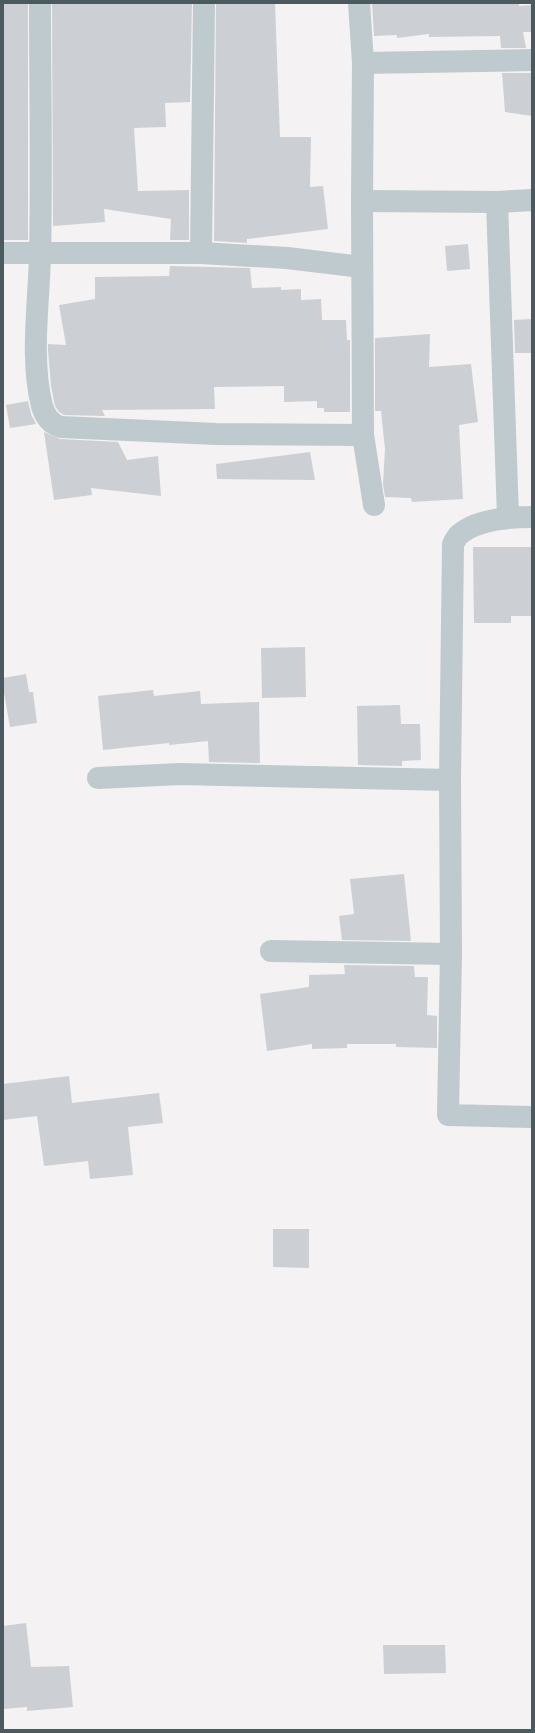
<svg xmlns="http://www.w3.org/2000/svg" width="535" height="1733" font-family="'DejaVu Sans',sans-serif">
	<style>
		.building { fill: #ccd0d4 }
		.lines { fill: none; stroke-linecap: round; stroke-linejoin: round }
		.minor { stroke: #becacd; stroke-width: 22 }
	</style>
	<rect width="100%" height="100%" fill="#f4f2f2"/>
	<!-- building -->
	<g class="building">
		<rect x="3" y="3" width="25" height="237"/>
		<polygon points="52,3 192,3 190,102 165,103 166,127 134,128 138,191 189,190 189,240 170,240 171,219 104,209 105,222 53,226"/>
		<polygon points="216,3 275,3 280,137 311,137 310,187 323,186 328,229 247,239 247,243 214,241"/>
		<polygon points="372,3 519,3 519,6 532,5 532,32 523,32 526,48 501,48 500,36 429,37 429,34 397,38 397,35 374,36"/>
		<polygon points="502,73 531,73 532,116 505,112"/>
		<polygon points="468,244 470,269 447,271 445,246"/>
		<polygon points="170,266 250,268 252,288 281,287 281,290 301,289 301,300 321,299 322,320 346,320 347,340 350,340 350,412 324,412 324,408 317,408 317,401 284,402 284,386 214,387 215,409 102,410 105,416 64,415 59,412 55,406 51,386 48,350 48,344 66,345 59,305 95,299 95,277 169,276"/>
		<polygon points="532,319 532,353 515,353 514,320"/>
		<polygon points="430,334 429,367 471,364 478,422 459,425 463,499 412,502 411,498 385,497 383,484 385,449 381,411 375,411 375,338"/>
		<polygon points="28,401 31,414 36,424 10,428 6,405"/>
		<polygon points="44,432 60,439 118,442 127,460 158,456 161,496 91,488 92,495 54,500"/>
		<polygon points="310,452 315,480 217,479 216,464"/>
		<polygon points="473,547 532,547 532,616 511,616 511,623 474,623"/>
		<polygon points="305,647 306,697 262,698 261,648"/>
		<polygon points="26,674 29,692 33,692 37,723 10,727 3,687 3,678"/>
		<polygon points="153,690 154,696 200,691 201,704 259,702 260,763 209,762 208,741 169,745 169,743 103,750 98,696"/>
		<polygon points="400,705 401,724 420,724 421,760 402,761 402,766 358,765 357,706"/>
		<polygon points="404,874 411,941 342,940 339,916 354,914 350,879"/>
		<polygon points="344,965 414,966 415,977 428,977 427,1015 437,1016 437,1048 396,1047 396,1044 347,1044 347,1048 312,1049 312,1044 267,1051 260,994 309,987 309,975 345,974"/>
		<polygon points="69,1076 72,1103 159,1093 163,1123 128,1127 133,1175 90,1179 88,1161 44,1166 37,1116 3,1120 3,1084"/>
		<polygon points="273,1229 309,1229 309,1268 273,1267"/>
		<polygon points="26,1623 31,1667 69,1666 73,1707 27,1711 27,1707 3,1709 3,1626"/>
		<polygon points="383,1645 445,1645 446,1673 384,1674"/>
	</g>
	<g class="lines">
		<!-- minor -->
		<g class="minor">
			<path d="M40,3C40,87 42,171 40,255C39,303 30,359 42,406C45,417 51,424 61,427L216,434L363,435"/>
			<polyline points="359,3 363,63 362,201 363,435 374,505"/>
			<polyline points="363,63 532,60"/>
			<polyline points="362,201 497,202 532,200"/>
			<polyline points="497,202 508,517"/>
			<polyline points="3,253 201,253 287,258 362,267"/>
			<polyline points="201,253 204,3"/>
			<path d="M532,517C510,517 478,519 460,534C457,536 455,541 453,544L450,780L451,954L448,1115L532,1117"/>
			<polyline points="98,778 180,774 450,780"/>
			<polyline points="271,951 451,954"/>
		</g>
	</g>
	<!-- border -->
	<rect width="535" height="1733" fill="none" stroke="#4a5a5e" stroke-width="8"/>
</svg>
